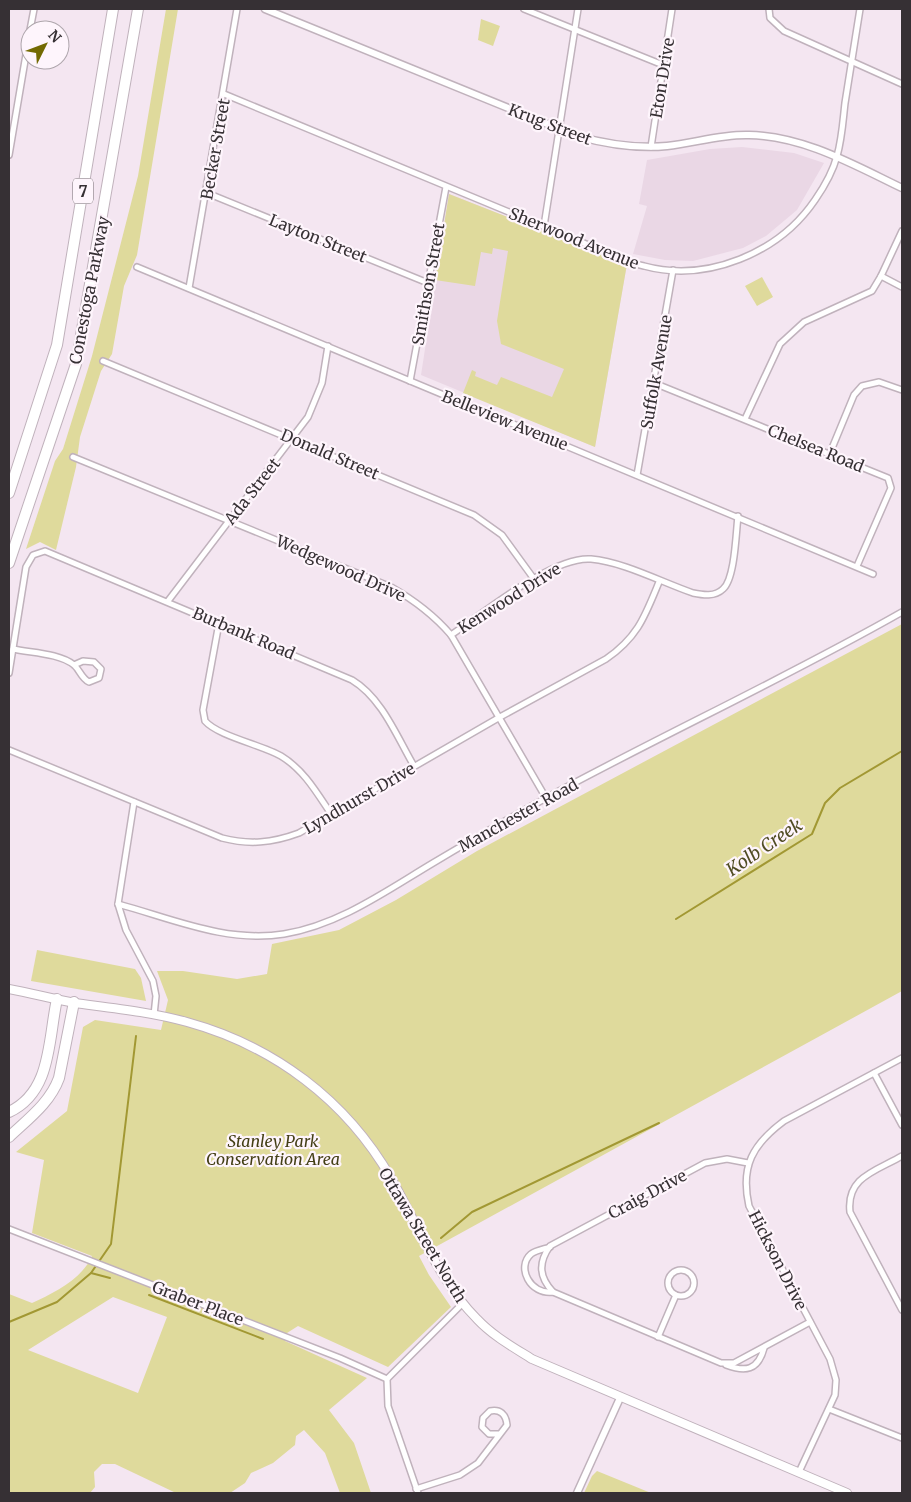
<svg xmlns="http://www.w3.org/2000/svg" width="911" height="1502" font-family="Merriweather,serif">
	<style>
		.built { fill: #ead7e5 }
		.green { fill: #dfda9c; fill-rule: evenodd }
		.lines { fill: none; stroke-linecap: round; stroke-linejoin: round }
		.stream { stroke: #a29833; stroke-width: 2 }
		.minor-casing { stroke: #c0b2bc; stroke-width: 8 }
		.tertiary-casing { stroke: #c0b2bc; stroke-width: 9 }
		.secondary-casing { stroke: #c0b2bc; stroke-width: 10 }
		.motorway-casing { stroke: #c0b2bc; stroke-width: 12 }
		.minor { stroke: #fff; stroke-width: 5 }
		.tertiary { stroke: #fff; stroke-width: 6 }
		.secondary { stroke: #fff; stroke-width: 8 }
		.motorway { stroke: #fff; stroke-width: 10 }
		.labels { text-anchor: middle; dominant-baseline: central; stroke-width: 4.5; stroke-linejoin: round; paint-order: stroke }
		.shield { fill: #fef5fc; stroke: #726b70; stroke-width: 1 }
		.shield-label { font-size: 15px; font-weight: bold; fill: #363034 }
		.street-label { font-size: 16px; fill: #363034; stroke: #fef5fc }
		.park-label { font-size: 16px; font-style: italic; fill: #443f16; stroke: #fef5fc }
		.water-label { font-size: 18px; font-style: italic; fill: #514d24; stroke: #fef5fc }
	</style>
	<rect width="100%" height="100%" fill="#f4e6f1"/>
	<!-- built -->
	<g class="built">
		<polygon points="742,147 794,153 824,163 797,210 766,236 743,248 693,261 665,260 633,254 647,206 639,204 647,160 710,149"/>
		<polygon points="449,194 627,264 595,447 421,375"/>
	</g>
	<!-- green -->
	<g class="green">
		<polygon points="166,9 178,9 137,255 124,286 112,354 101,371 80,437 76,467 56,550 40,542 26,549 55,461 63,449 92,356 138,176"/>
		<polygon points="481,19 500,26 493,46 478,40"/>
		<polygon points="449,194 627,264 595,447 463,393 472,370 476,372 475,376 497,385 501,377 552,397 564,369 501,344 497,321 508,251 493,248 492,254 481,252 475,286 435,280"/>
		<polygon points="762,277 773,297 757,306 745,286"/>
		<path d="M902,624V991L419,1256L429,1275L451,1307L388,1367L298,1326L287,1333L285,1341L367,1378L329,1410L354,1443L371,1493H340L325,1453L304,1430L296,1436L295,1445L273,1463L251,1473L245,1483L230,1493H176L115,1464H102L94,1472L95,1487L90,1493H9V1294L32,1303C54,1293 82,1279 92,1256L32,1233L44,1160L16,1152L67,1111L83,1027L95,1020L161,1030L168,1000L157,971H183L237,979L267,974L272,944L339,930L396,900L477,851ZM113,1297L167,1317L138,1393L28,1350Z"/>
		<polygon points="37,950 135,969 141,978 146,1001 31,981"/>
		<polygon points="597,1471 651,1493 584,1493 592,1476"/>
	</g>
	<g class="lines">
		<!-- stream -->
		<g class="stream">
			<polyline points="676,919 812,834 825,803 840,788 902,751"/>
			<polyline points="441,1238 472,1212 659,1123"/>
			<polyline points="91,1273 110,1278"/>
			<polyline points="149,1295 263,1339"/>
			<polyline points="9,1322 57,1302 91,1273 111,1244 136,1036"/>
		</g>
		<defs>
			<g id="minor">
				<polyline points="524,9 663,65"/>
				<polyline points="769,9 770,18 784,31 902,84"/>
				<polyline points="30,30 34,9"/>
				<path d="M224,94L615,256C625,260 634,264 644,266C707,283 779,253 815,200C824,187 833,171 837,156C842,139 843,120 845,103C850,72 855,40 860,9"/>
				<polyline points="651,147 672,9"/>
				<polyline points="9,155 30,31"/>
				<polyline points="207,193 428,283"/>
				<polyline points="544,226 578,9"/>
				<polyline points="137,267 873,574"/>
				<polyline points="881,276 902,287"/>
				<polyline points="189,288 237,9"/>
				<polyline points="103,361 474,515 502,535 534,579"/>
				<polyline points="410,381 446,187"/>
				<polyline points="654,383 888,478 891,488 857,566"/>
				<polyline points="745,419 780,344 804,322 872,291 881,276 902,231"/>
				<polyline points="830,453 854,395 862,386 879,382 902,390"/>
				<path d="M73,457L391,587C414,600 433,614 451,635L546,798"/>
				<polyline points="637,475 673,270"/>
				<polyline points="168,601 308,417 322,383 328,346"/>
				<path d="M219,623L203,710L205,721C218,736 262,745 281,756C304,770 317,793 331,814"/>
				<path d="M451,635C484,613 552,556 591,559C624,562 661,582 693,593C703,595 715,597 723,589C735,579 736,532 738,516"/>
				<path d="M13,649C31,653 59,653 74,665C80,670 81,678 89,682L99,678L101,669L94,662L83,661L74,665"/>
				<path d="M9,673L26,567L33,555L45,551L352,680C382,698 397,737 414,766"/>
				<path d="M9,750L222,838C249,845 272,843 299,833L500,717L606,659C638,637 645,616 659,582"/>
				<polyline points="134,802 118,904 126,930 153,981 156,996 154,1015"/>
				<path d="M118,904C173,919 226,943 284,934C339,925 386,891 433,863C470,841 508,819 546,798C664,734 786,678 902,612"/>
				<polyline points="874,1073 902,1125"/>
				<path d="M902,1156C876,1171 846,1177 850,1212L902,1310"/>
				<path d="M748,1163L727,1159L705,1163L550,1246C538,1263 539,1277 553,1292L721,1363H734L810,1322"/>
				<polyline points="9,1229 340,1358 387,1379"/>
				<path d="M550,1247C544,1249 536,1250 531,1254C516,1267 530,1295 553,1292"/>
				<circle cx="681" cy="1283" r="13"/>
				<polyline points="658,1337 676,1295"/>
				<path d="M726,1365C745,1372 758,1371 764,1348"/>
				<polyline points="829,1409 902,1438"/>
				<path d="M799,1472L835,1395L836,1380L830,1359L749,1206C740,1166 753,1144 784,1121L902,1058"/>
				<path d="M416,1489L460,1475L478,1463L507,1425C506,1414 500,1409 490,1411L483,1418L482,1427L489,1434H499"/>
				<polyline points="418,1493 388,1406 387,1379 463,1303"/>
			</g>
			<g id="tertiary">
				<path d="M265,9L577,136C606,144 636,149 667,146C695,143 721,134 749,135C804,136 854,165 902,188"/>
				<polyline points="577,1493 620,1398"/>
			</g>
			<path id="secondary" d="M9,989C31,993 53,999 75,1003C112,1008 151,1012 187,1022C274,1046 346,1100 391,1178C418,1225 438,1280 477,1319C493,1336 513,1347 532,1359L847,1493"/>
			<g id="motorway">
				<polyline points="9,493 57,345 113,9"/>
				<polyline points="9,563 76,364 138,9"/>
				<path d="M9,1112C52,1092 48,1040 57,999"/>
				<path d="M9,1137C28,1119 50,1103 59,1078L74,1002"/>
			</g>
		</defs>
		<!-- minor casing -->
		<use href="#minor" class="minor-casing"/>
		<!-- tertiary casing -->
		<use href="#tertiary" class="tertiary-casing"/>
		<!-- secondary casing -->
		<use href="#secondary" class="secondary-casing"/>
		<!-- motorway casing -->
		<use href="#motorway" class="motorway-casing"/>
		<!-- minor -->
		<use href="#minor" class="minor"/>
		<!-- tertiary -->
		<use href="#tertiary" class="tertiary"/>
		<!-- secondary -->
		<use href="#secondary" class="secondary"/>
		<!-- motorway -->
		<use href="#motorway" class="motorway"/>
	</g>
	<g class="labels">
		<!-- shield labels -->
		<rect class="shield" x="73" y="178.5" width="20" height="25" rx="4"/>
		<g class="shield-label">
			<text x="83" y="191">7</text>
		</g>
		<!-- street labels -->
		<g class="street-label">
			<text transform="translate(662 78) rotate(-81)">Eton Drive</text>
			<text transform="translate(550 124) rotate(21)">Krug Street</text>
			<text transform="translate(215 149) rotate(-80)">Becker Street</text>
			<text transform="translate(318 238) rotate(22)">Layton Street</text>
			<text transform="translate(574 238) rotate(22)">Sherwood Avenue</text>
			<text transform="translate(428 284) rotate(-80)">Smithson Street</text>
			<text transform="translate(89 290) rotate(-79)">Conestoga Parkway</text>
			<text transform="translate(656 372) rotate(-80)">Suffolk Avenue</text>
			<text transform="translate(505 420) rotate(22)">Belleview Avenue</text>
			<text transform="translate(816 448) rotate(22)">Chelsea Road</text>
			<text transform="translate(330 454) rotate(23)">Donald Street</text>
			<text transform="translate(252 491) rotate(-52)">Ada Street</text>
			<text transform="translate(341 568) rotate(24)">Wedgewood Drive</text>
			<text transform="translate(509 598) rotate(-32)">Kenwood Drive</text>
			<text transform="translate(244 633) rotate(23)">Burbank Road</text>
			<text transform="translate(359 798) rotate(-30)">Lyndhurst Drive</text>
			<text transform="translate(518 815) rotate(-29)">Manchester Road</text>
			<text transform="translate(647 1194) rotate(-28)">Craig Drive</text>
			<text transform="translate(423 1235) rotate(59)">Ottawa Street North</text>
			<text transform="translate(778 1260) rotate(63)">Hickson Drive</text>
			<text transform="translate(198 1303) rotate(21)">Graber Place</text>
		</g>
		<!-- park labels -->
		<g class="park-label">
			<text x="273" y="1141">Stanley Park<tspan x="273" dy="18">Conservation Area</tspan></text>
		</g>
		<!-- water labels -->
		<g class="water-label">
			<text transform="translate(764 847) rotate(-34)">Kolb Creek</text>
		</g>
	</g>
	<!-- border -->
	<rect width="911" height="1502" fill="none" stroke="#363034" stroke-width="20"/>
	<!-- north arrow -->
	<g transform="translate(45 45) rotate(48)"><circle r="24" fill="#fef5fc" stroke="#aea6ac"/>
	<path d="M0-4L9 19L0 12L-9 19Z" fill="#736a02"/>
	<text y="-8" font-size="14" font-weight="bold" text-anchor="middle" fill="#363034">N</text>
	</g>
</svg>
